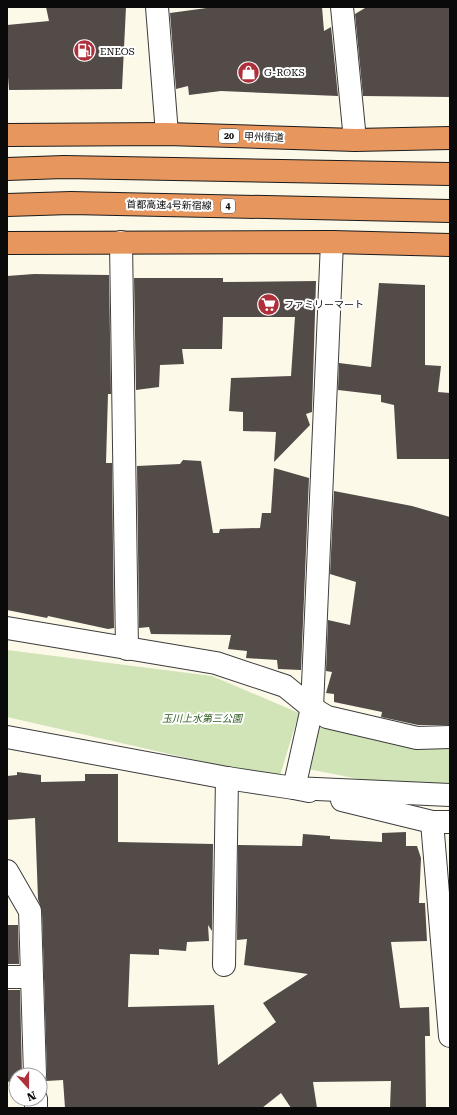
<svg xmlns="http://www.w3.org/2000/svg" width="457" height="1115" font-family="'Roboto Serif','Noto Sans JP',serif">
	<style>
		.green { fill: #d0e4b7 }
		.building { fill: #524b48 }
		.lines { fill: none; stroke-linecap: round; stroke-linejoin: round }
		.minor-casing { stroke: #3d3d3d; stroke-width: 24 }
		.highway-casing { stroke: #1b1b1b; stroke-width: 24 }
		.minor { stroke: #fff; stroke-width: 22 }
		.highway { stroke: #e7975d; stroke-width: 22 }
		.labels { text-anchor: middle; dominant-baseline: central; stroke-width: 4; stroke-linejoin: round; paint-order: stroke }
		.shield { fill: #fff; stroke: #545454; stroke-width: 1 }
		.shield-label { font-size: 9px; font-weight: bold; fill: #0a0a0a }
		.poi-label { font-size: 10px; fill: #0a0a0a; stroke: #fff; text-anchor: start }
		.street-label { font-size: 10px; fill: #0a0a0a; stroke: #fff }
		.park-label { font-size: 10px; font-style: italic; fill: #305b21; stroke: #fff }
	</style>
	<rect width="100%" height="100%" fill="#fdf9e9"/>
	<!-- green -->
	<g class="green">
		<polygon points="7,650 212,676 299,713 279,779 7,717"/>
		<polygon points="319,725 409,747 450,747 450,789 399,787 308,769"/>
	</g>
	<!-- building -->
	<g class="building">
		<polygon points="46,7 126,7 122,89 9,90 7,64 7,25 49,21"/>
		<polygon points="214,7 322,7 324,31 331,27 338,96 221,91 189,95 188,86 176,89 170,13"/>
		<polygon points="386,7 450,7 450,97 363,96 355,14 365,8"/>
		<polygon points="34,274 109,275 111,394 108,394 106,463 112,463 112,466 114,628 108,629 48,616 47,618 7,610 7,276"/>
		<polygon points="134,278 223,278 223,282 316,281 312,412 306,414 310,425 274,462 276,432 243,431 243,412 229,411 231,378 291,376 295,317 223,317 222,349 182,349 184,364 160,365 159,387 136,390"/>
		<polygon points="379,283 425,285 425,365 441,366 438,392 450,393 450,459 397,459 394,405 381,402 381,395 338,390 339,363 371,367"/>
		<polygon points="183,460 201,461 213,533 219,533 220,529 260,528 262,513 271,513 274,468 309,478 301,670 278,669 277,660 246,658 247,651 228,649 231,635 151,634 149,627 139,628 137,466 180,464"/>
		<polygon points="334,491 412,506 450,517 450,725 418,725 381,717 382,712 334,702 334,694 326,693 332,672 326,671 328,620 350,625 356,582 330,574"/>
		<polygon points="17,772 41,775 41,782 85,781 85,774 118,774 118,842 213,844 212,931 208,925 209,941 187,942 186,951 159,949 159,955 130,954 128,1007 214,1005 218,1065 276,1022 263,1003 308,974 244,965 247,939 237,940 238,845 302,846 303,834 330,836 330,839 382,842 382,833 406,832 406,846 417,846 421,858 419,903 425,903 427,941 391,942 400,1008 429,1007 430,1036 425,1036 426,1108 390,1108 391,1081 313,1082 317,1108 291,1108 281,1093 262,1108 65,1108 63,1080 46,1081 47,1075 42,911 38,899 35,818 7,820 7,776 17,775"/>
		<polygon points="7,925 18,925 19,964 7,964"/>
		<polygon points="7,990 20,990 22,1075 16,1075 16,1081 7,1082"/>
	</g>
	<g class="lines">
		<defs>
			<g id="minor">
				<polyline points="157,7 167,134"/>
				<polyline points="342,7 355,140"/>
				<polyline points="121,242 127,649"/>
				<polyline points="332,242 312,708 294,788 450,795"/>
				<polyline points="7,628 216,663 285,686 312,708 327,717 417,738 450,737"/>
				<polyline points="7,737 227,778 294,788 309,791"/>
				<polyline points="342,800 432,822 450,822"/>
				<polyline points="432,822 450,1036"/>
				<polyline points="7,871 30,911 35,1075"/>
				<polyline points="224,965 227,778"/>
				<polyline points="7,977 32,977"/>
				<polyline points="36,1099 36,1108"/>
			</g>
			<g id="highway">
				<polyline points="7,135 167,134 355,140 450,138"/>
				<polyline points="7,169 64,167 450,174"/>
				<polyline points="7,205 71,203 450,211"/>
				<polyline points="7,243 332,242 450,245"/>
			</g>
		</defs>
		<!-- minor casing -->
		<use href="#minor" class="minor-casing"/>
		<!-- highway casing -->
		<use href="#highway" class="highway-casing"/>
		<!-- minor -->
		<use href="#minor" class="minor"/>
		<!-- highway -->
		<use href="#highway" class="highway"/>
	</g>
	<!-- icons -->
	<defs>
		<symbol id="fuel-disc" viewBox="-11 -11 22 22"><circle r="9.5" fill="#ad303a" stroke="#fff"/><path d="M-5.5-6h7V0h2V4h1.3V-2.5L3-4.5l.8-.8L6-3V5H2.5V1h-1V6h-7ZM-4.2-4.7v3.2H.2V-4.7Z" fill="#fff"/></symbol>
		<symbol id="shop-disc" viewBox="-11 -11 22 22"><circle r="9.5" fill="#ad303a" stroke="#fff"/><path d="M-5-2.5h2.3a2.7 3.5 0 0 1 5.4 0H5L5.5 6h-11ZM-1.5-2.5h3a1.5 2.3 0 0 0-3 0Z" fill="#fff"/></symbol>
		<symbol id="supermarket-disc" viewBox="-11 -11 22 22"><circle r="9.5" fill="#ad303a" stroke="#fff"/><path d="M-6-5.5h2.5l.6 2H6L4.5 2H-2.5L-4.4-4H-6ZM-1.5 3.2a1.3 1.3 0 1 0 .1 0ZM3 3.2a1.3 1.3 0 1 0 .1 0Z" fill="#fff"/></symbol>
	</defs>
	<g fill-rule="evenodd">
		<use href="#fuel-disc" x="72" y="38" width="25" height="25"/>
		<use href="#shop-disc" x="236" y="60" width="25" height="25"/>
		<use href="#supermarket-disc" x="256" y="292" width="25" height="25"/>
	</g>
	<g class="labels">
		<!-- shield labels -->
		<g class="shield">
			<rect x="219" y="129" width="20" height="14" rx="3"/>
			<rect x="221" y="199" width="14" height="14" rx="3"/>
		</g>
		<g class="shield-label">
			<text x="229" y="136">20</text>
			<text x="228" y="206">4</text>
		</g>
		<!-- poi labels -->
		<g class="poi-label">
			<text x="100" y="51">ENEOS</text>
			<text x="264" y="72">G-ROKS</text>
			<text x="284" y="304">ファミリーマート</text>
		</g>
		<!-- street labels -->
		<g class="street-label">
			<text transform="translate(264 137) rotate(2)">甲州街道</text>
			<text transform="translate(169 205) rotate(1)">首都高速4号新宿線</text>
		</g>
		<!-- park labels -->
		<g class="park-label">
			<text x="202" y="718">玉川上水第三公園</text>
		</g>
	</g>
	<!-- border -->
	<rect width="457" height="1115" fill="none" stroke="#0a0a0a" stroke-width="16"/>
	<!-- north arrow -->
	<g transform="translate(28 1087) rotate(159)"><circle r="19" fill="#ffffff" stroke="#9d9d9d"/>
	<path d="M0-3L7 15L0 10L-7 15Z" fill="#ad303a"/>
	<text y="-6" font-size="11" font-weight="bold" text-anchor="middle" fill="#0a0a0a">N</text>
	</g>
</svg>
